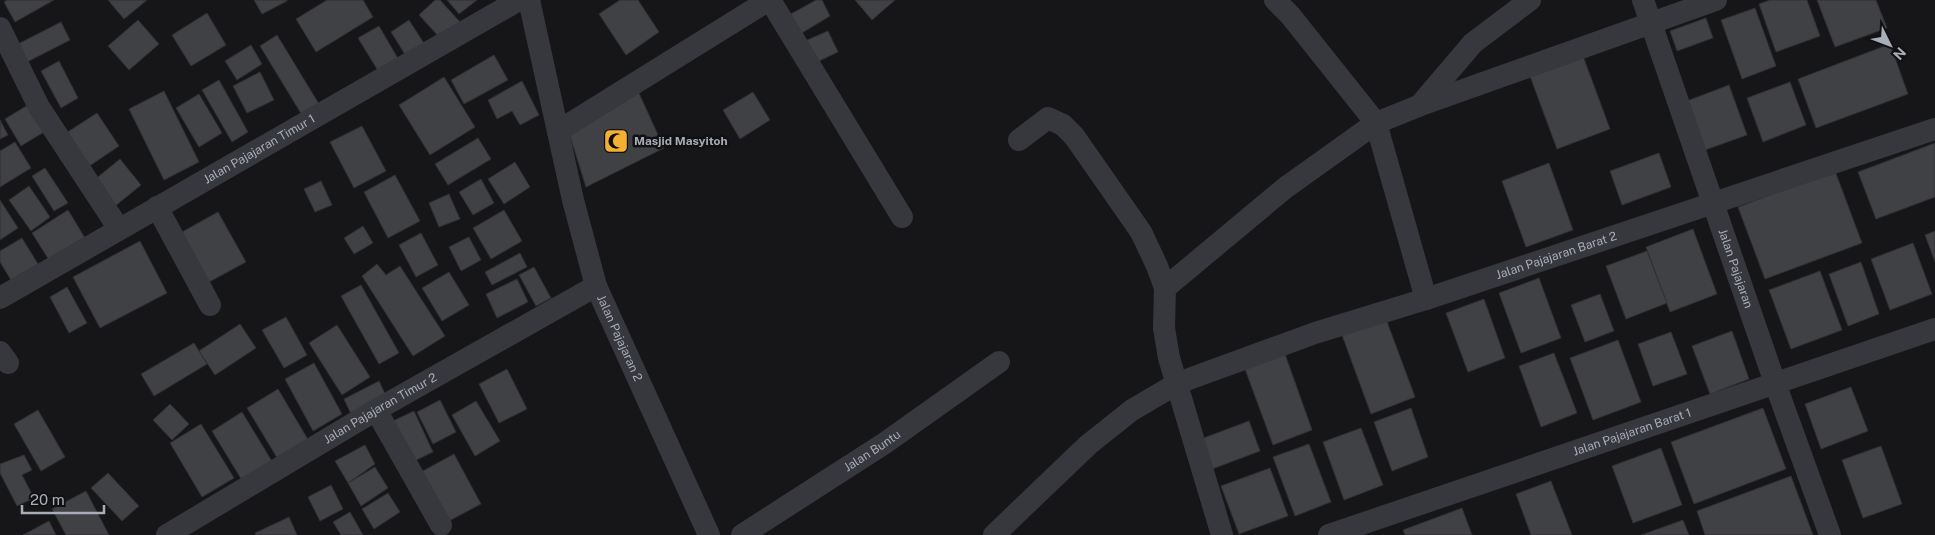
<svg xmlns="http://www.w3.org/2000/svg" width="1935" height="535" font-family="'Public Sans',sans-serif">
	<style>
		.building { fill: #404145; stroke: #303034 }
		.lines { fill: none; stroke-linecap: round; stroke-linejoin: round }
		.minor { stroke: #37383d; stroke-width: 22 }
		.labels { text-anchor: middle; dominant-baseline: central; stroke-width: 5; stroke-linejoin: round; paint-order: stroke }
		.poi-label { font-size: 12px; font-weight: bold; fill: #a8adb8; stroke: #111113; text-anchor: start }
		.street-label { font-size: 12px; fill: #a8adb8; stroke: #111113 }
	</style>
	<rect width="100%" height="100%" fill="#161618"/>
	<!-- building -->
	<g class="building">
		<polygon points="7,0 54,0 15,22 4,2"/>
		<polygon points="108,0 147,0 124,19"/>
		<polygon points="254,0 287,0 287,1 262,14"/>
		<polygon points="327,0 363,0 373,17 316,52 296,19"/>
		<polygon points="435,0 440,0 460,22 441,39 419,15"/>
		<polygon points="447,0 477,0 459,14"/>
		<polygon points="620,0 638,0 659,32 626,55 599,14"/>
		<polygon points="816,0 822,0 830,16 800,34 789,15"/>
		<polygon points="855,0 895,0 872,20"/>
		<polygon points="1770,0 1807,0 1820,36 1776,52 1759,4"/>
		<polygon points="1817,0 1876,0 1887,28 1835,47"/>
		<polygon points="1755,8 1776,66 1742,79 1721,20"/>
		<polygon points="207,13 226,45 191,66 172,35"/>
		<polygon points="1706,18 1713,38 1677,51 1670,31"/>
		<polygon points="138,20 159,44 129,70 108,46"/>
		<polygon points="409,20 425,45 406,56 391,32"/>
		<polygon points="61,22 70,40 27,62 18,44"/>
		<polygon points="379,26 400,62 380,74 358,38"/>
		<polygon points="828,31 838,52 815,63 805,41"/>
		<polygon points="277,35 322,109 305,120 260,46"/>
		<polygon points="1890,44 1908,94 1816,128 1798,79"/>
		<polygon points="251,45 262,64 237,80 225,61"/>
		<polygon points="494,55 508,80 464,104 451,80"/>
		<polygon points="1583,56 1610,129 1557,149 1530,76"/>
		<polygon points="59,61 78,98 61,108 41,71"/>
		<polygon points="260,72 274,100 247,113 233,86"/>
		<polygon points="444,77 475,127 430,155 399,105"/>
		<polygon points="219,80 248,132 232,142 202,90"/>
		<polygon points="522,81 539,115 520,125 512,111 497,119 488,100"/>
		<polygon points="1790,82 1806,125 1763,142 1747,98"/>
		<polygon points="1729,85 1747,135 1705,150 1687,101"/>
		<polygon points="164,91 199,162 164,180 129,109"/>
		<polygon points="638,91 664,148 586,187 569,133"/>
		<polygon points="753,92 770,120 740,139 723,110"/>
		<polygon points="199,94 222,133 199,147 176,108"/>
		<polygon points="28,105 44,132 21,146 5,119"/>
		<polygon points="97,113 119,146 85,169 63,135"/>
		<polygon points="0,120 8,135 0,139"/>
		<polygon points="362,126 386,171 354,188 330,142"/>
		<polygon points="478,138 491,159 448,185 435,164"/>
		<polygon points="15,142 31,168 0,187 0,151"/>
		<polygon points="1935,143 1935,197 1876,219 1858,172"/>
		<polygon points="1659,153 1671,187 1622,205 1610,171"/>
		<polygon points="120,159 141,185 114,207 93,181"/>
		<polygon points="515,162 530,187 504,204 488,179"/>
		<polygon points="1549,163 1573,230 1526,247 1502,181"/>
		<polygon points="45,168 68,203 54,211 32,176"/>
		<polygon points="1835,171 1862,243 1765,279 1738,207"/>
		<polygon points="395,175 420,221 388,238 364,192"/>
		<polygon points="481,179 494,203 473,215 459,192"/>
		<polygon points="321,181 332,205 315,212 304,189"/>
		<polygon points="29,186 50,217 31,231 9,200"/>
		<polygon points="449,194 460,219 439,227 429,203"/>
		<polygon points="0,200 18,228 0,240"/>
		<polygon points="68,210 85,238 49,260 32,233"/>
		<polygon points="504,210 522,241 491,259 473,228"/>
		<polygon points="218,212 246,262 209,282 182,232"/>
		<polygon points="363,226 373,243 354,254 344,238"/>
		<polygon points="1693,229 1717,294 1670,312 1646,247"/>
		<polygon points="1935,231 1935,262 1925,235"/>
		<polygon points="421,233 438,265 416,277 399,245"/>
		<polygon points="469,237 481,260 461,271 449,247"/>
		<polygon points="22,238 38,264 11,280 0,262 0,251"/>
		<polygon points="140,241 167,293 100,328 73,277"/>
		<polygon points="1913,243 1932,294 1890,310 1871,259"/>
		<polygon points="1647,251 1667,303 1626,319 1606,266"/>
		<polygon points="520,253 527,267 492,285 485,272"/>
		<polygon points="1861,262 1879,314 1848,326 1829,274"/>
		<polygon points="377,264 386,275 400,266 445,336 413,356 362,276"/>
		<polygon points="534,267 551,298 536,306 519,275"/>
		<polygon points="1820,271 1842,330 1791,349 1769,290"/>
		<polygon points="449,272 469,305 442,321 422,288"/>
		<polygon points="1539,278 1561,338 1521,353 1499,293"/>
		<polygon points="517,279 528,302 497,318 486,294"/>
		<polygon points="361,285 399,353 379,364 341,296"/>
		<polygon points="67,287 87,323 69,333 50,297"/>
		<polygon points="1600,294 1614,331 1585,342 1571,305"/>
		<polygon points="1484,299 1505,358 1468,372 1446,313"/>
		<polygon points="286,317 307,355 284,368 262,330"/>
		<polygon points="1386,319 1415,397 1371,414 1342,335"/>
		<polygon points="240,324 256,348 215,375 199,351"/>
		<polygon points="337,325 370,377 342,395 309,343"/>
		<polygon points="1732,331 1749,379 1710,394 1692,346"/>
		<polygon points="1671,332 1687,374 1653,386 1638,344"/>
		<polygon points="1618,340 1641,402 1593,420 1570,358"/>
		<polygon points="194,343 207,364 154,396 141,374"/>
		<polygon points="1554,353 1577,413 1541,427 1519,366"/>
		<polygon points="1285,354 1312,430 1273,445 1245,369"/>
		<polygon points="314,363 342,414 313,431 285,379"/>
		<polygon points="507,369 527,409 499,423 479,384"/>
		<polygon points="379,381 386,396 351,414 344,399"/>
		<polygon points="1851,387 1868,431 1821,449 1805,404"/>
		<polygon points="278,389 310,443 279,461 247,408"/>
		<polygon points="440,400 456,432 433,444 417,412"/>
		<polygon points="476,401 500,441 475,456 452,415"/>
		<polygon points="170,404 189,424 172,440 153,420"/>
		<polygon points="1411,408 1428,457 1392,471 1374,422"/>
		<polygon points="1763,408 1786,469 1694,504 1671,442"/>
		<polygon points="38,410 65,457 41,471 14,424"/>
		<polygon points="414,411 433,452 412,462 393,421"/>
		<polygon points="242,412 273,463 243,482 212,431"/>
		<polygon points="1249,421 1260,451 1212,469 1201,439"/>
		<polygon points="201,424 234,478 202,497 170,443"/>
		<polygon points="1361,428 1383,485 1344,500 1323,442"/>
		<polygon points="1309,444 1331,502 1295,516 1273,457"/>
		<polygon points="365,445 375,464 348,483 335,461"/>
		<polygon points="1881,446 1902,504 1863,518 1842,460"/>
		<polygon points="1661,448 1682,505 1633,523 1612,466"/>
		<polygon points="454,454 481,504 447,522 421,472"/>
		<polygon points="24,455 32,470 22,475 34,498 17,506 0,473 0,464"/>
		<polygon points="375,467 388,488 361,506 348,483"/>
		<polygon points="1270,468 1288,516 1239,534 1221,486"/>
		<polygon points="108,473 139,506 122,521 91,488"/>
		<polygon points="1791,476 1813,535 1705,535 1697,511"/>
		<polygon points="1551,481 1572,535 1531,535 1516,494"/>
		<polygon points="331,485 343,509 320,521 308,497"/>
		<polygon points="86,491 109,535 66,535 52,509"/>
		<polygon points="388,493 400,512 374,529 362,509"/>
		<polygon points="1462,508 1472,535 1405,535 1403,530"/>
		<polygon points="350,512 363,535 341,535 333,522"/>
		<polygon points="289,517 297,535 256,535 255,533"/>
		<polygon points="1683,520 1689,535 1641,535"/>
		<polygon points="49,521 56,535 23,535"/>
	</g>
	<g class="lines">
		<!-- minor -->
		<g class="minor">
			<path id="s1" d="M529,0L573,200L596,286L709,535"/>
			<polyline points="770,0 902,217"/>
			<path id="s2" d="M1643,0L1775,383L1830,535"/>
			<polyline points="0,28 39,107 119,229"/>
			<polyline points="1421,104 1473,43 1530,0"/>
			<polyline points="558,131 769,0"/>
			<polyline points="1019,140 1048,118 1063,125 1074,136 1141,232 1157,266 1165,288 1164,328 1169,358 1222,535"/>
			<polyline points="157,207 210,305"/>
			<polyline points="1165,288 1285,188 1376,123 1290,15 1275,0"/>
			<path id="s3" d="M0,298L519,0"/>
			<polyline points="1426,299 1376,123 1421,105 1716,0"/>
			<polyline points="0,352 8,363"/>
			<polyline points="376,410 441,525"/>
			<path id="s4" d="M167,535L376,410L596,286"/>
			<path id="s5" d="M742,535L885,443L999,362"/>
			<path id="s6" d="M994,535L1088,445L1132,410L1178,383L1315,333L1426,299L1935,129"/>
			<path id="s7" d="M1329,535L1935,329"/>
		</g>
	</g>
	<!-- icons -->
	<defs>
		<symbol id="mosque-square" viewBox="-11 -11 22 22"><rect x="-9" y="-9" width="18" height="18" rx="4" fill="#f2b134" stroke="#111113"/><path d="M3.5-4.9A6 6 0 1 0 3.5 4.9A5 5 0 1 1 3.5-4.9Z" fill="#111"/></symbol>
	</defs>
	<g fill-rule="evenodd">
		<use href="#mosque-square" x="602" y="127" width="28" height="28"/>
	</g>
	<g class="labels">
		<!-- poi labels -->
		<g class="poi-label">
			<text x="634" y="141">Masjid Masyitoh</text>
		</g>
		<!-- street labels -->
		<g class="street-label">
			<text stroke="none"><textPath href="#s3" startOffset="299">Jalan Pajajaran Timur 1</textPath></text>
			<text stroke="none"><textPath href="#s6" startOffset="639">Jalan Pajajaran Barat 2</textPath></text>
			<text stroke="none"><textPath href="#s2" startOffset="284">Jalan Pajajaran</textPath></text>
			<text stroke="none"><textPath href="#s1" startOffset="351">Jalan Pajajaran 2</textPath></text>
			<text stroke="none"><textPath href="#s4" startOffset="248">Jalan Pajajaran Timur 2</textPath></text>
			<text stroke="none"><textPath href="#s7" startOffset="320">Jalan Pajajaran Barat 1</textPath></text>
			<text stroke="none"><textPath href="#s5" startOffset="155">Jalan Buntu</textPath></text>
		</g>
	</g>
	<!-- north arrow -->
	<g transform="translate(1890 45) rotate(132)" stroke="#111113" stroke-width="4" paint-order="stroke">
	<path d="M0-4L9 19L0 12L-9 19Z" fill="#a8adb8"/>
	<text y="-8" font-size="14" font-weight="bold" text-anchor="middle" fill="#a8adb8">N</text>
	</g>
	<!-- scale -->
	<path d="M22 505v8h82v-8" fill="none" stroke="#a8adb8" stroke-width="2.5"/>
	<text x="30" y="505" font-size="15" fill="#a8adb8" stroke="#111113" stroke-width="4" paint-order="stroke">20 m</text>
</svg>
